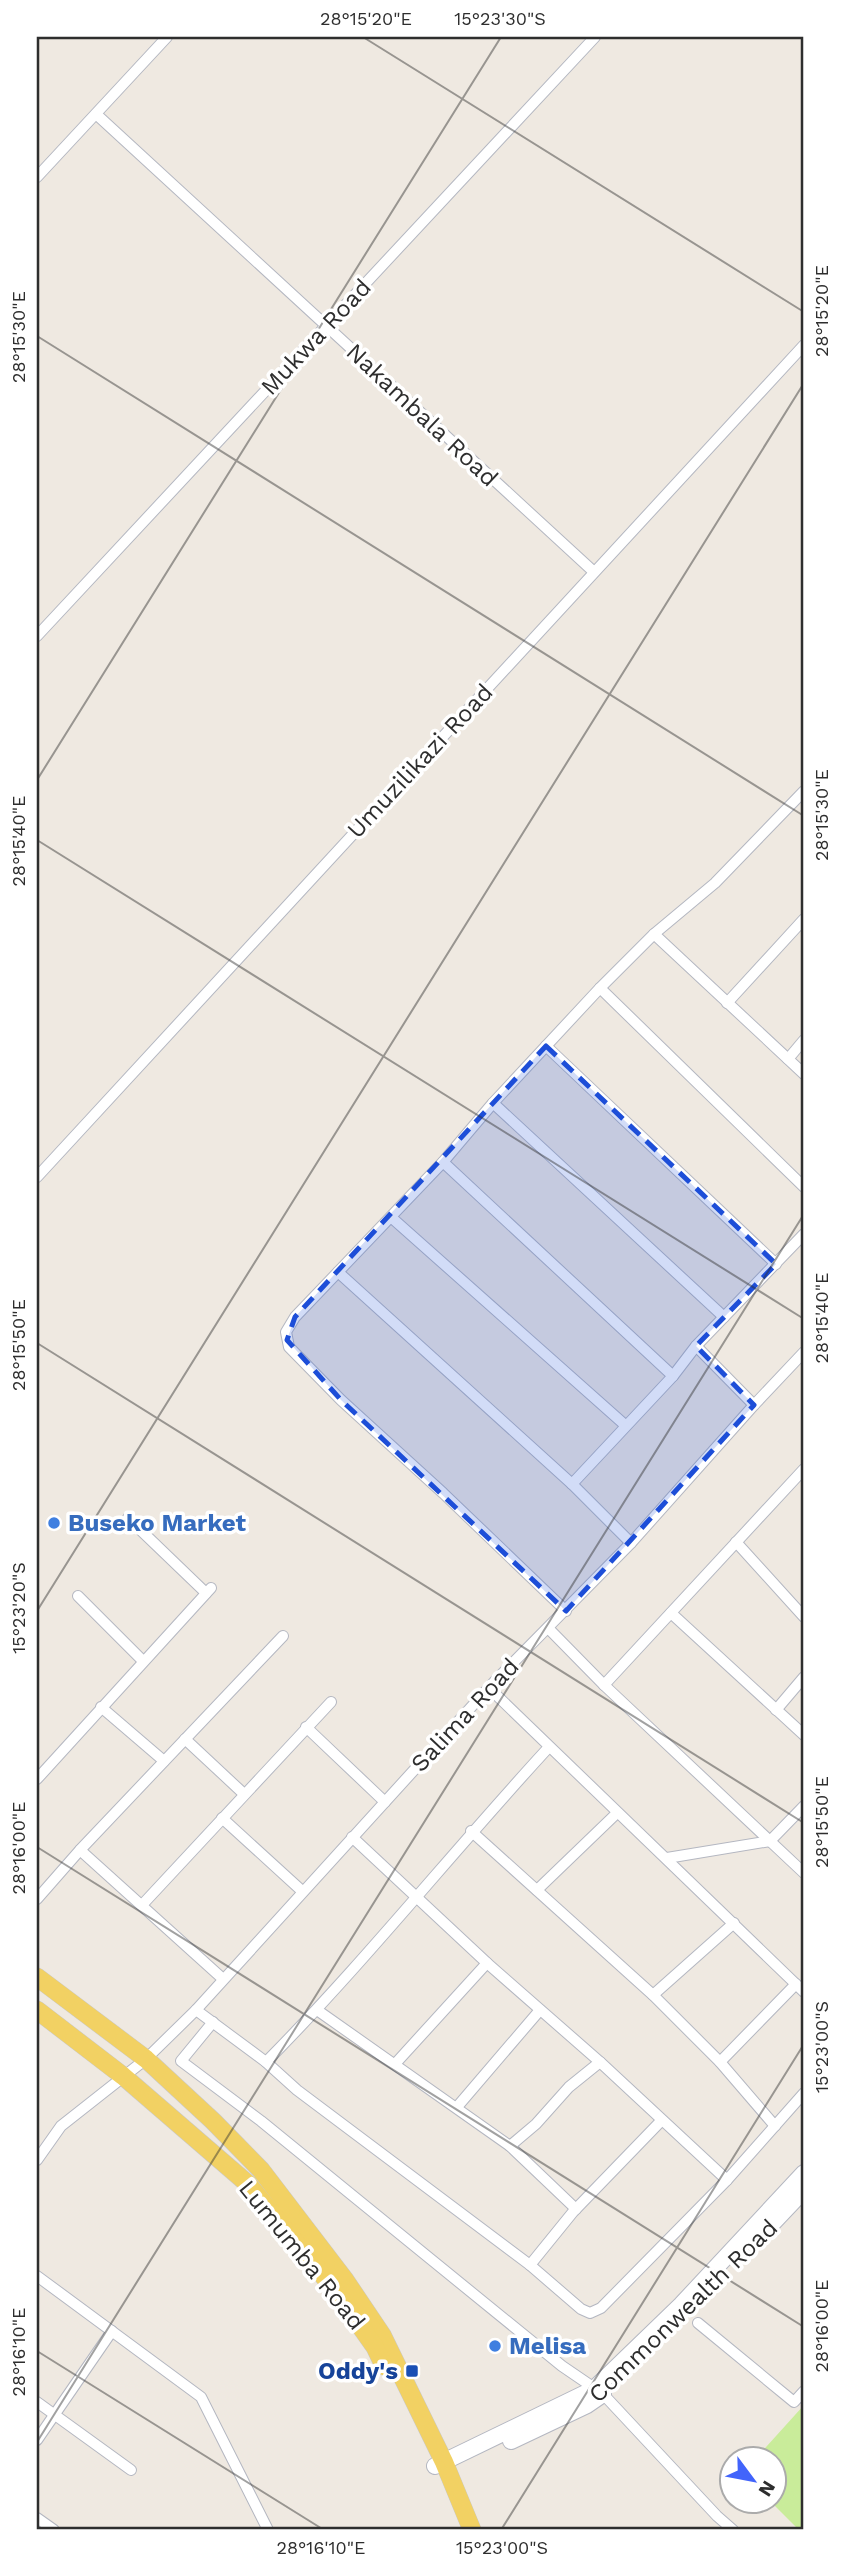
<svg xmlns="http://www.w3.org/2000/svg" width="841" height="2567" font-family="'Work Sans',sans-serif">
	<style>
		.pitch { fill: #c9ec9a }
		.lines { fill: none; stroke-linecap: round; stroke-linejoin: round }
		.minor-casing { stroke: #b4b7c1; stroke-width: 12 }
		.secondary-casing { stroke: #b4b7c1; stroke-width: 18 }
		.primary-casing { stroke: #c9c9c9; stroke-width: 19 }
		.minor { stroke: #fff; stroke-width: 10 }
		.secondary { stroke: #fff; stroke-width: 16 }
		.primary { stroke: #f2d163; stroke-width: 18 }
		.marked { fill: #1d4ed8; fill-opacity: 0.2; stroke: #1d4ed8; stroke-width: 5; stroke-dasharray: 14 9; stroke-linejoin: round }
		.ticks { fill: none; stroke: #2e2e2e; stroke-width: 2; stroke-opacity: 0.45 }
		.shop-dot { fill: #3f7fe0; stroke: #fff; stroke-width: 2.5 }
		.transit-dot { fill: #1a4fb4; stroke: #fff; stroke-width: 2.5 }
		.labels { text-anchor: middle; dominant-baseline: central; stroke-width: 7; stroke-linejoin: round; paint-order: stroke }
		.street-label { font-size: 24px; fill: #2e2e2e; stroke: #fff }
		.shop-label { font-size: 24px; font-weight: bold; fill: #366cbe; stroke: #fff; text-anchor: start }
		.transit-label { font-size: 24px; font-weight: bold; fill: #164399; stroke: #fff; text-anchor: end }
		.neatline { fill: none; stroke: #2e2e2e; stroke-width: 2.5 }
		.ticks-label { font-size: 18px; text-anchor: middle; fill: #2e2e2e }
	</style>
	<rect width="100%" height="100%" fill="#efe9e1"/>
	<!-- pitch -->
	<polygon class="pitch" points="804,2405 804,2530 799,2530 770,2501 774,2500 774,2458 756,2458"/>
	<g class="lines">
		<defs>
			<g id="minor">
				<polyline points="96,114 594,572"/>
				<polyline points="37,177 167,37"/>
				<polyline points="37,636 595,37"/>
				<polyline points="654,934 804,1074"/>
				<polyline points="600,988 804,1187"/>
				<polyline points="727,1003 804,919"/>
				<polyline points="546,1046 776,1264"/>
				<polyline points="788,1059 804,1040"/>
				<polyline points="493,1103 724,1317"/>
				<polyline points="443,1162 673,1376"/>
				<polyline points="37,1177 804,345"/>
				<polyline points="392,1218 625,1425"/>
				<polyline points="338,1272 572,1484 631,1543"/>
				<polyline points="696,1346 754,1405"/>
				<polyline points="572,1484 673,1376 696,1346 804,1234"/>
				<polyline points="128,1518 206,1593"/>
				<polyline points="736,1542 804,1617"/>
				<polyline points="78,1596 143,1661"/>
				<polyline points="566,1611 443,1493 341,1400 289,1347 286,1332 295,1317 443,1162 493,1103 600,988 654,934 715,883 804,791"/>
				<polyline points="671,1613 804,1735"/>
				<polyline points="548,1628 604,1685 804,1873"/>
				<polyline points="604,1685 804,1469"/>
				<polyline points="489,1688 804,1992"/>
				<polyline points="101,1707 164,1761"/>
				<polyline points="776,1710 804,1677"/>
				<polyline points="306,1727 385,1802"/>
				<polyline points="185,1739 244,1794"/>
				<polyline points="37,1779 211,1588"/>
				<polyline points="222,1818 302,1891"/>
				<polyline points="471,1831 653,1995 720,2062 775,2126"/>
				<polyline points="352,1837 487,1963 600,2062 727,2180"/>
				<polyline points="80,1850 223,1979"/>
				<polyline points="667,1858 770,1841 804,1806"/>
				<polyline points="537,1890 617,1813"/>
				<polyline points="37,1899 80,1850 283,1636"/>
				<polyline points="142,1905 331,1702"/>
				<polyline points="653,1995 734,1923"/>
				<polyline points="196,2010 266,2062 297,2090 530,2265 581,2309 590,2313 601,2308 727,2180 804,2093"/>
				<polyline points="317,2010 510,2146 576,2209"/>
				<polyline points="213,2022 181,2061 261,2121 562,2366 603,2394 717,2516 733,2530"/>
				<path d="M266,2062C365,1962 453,1851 549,1747"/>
				<polyline points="720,2062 796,1984"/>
				<polyline points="395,2064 487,1963"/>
				<polyline points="457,2107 540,2010"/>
				<polyline points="510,2146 536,2124 569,2087 600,2062"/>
				<polyline points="37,2160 61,2126 146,2059 196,2010 494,1682 631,1543 754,1405 804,1352"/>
				<polyline points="530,2265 573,2212 661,2121"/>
				<polyline points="37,2276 201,2397 268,2530"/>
				<polyline points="698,2323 794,2402 804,2391"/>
				<polyline points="37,2402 131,2470"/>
				<polyline points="37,2440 112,2331"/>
				<polyline points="37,2518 54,2530"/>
			</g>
			<g id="secondary">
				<polyline points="767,2229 804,2190"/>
				<polyline points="511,2441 587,2405 603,2394"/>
				<polyline points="435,2466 594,2389 681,2305 804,2173"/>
			</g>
			<g id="primary">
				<polyline points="37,1977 146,2059 213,2121 261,2170 345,2280 382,2335 444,2462 472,2530"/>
				<polyline points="37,2010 123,2076 248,2184 334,2289 375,2347 384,2366"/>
			</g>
		</defs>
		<!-- minor casing -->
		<use href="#minor" class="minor-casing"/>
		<!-- secondary casing -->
		<use href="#secondary" class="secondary-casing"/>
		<!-- primary casing -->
		<use href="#primary" class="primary-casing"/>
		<!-- minor -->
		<use href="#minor" class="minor"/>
		<!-- secondary -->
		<use href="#secondary" class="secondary"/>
		<!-- primary -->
		<use href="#primary" class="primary"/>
	</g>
	<!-- marked area -->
	<path class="marked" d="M546,1046L776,1264L696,1346L754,1405L566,1611L341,1400L287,1340L295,1317Z"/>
	<!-- ticks -->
	<path class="ticks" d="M363,37L804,312M37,336L804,816M37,780L501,37M37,840L804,1319M37,1343L804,1823M37,1611L804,383M37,1847L804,2327M37,2351L324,2530M37,2442L804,1214M501,2530L804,2044"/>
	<!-- markers -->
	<g class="shop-dot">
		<circle cx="54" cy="1523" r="7"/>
		<circle cx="495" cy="2346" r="7"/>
	</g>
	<rect class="transit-dot" x="405" y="2364" width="14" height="14" rx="3.5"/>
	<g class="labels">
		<!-- street labels -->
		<g class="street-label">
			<text transform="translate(316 337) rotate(-47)">Mukwa Road</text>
			<text transform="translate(422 415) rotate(43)">Nakambala Road</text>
			<text transform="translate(420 761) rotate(-47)">Umuzilikazi Road</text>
			<text transform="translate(465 1715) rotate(-47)">Salima Road</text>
			<text transform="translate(302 2255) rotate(51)">Lumumba Road</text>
			<text transform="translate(683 2311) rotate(-44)">Commonwealth Road</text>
		</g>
		<!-- shop labels -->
		<g class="shop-label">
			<text x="68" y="1523">Buseko Market</text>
			<text x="509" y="2346">Melisa</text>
		</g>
		<!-- transit labels -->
		<g class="transit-label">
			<text x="398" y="2371">Oddy's</text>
		</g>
	</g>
	<!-- border -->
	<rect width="841" height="2567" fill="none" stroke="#ffffff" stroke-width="77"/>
	<!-- north arrow -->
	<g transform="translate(753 2480) rotate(122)"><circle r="33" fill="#ffffff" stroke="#ababab" stroke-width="2"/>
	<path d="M0-5L12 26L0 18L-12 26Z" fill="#4264fb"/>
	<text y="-10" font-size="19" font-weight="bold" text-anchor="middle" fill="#2e2e2e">N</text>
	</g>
	<rect x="38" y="38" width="764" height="2490" class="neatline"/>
	<g class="ticks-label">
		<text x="366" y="25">28°15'20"E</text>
		<text x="500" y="25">15°23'30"S</text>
		<text transform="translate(822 311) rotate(-90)" y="6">28°15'20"E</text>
		<text transform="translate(19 337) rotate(-90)" y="6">28°15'30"E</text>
		<text transform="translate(822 815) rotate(-90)" y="6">28°15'30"E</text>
		<text transform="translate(19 841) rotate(-90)" y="6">28°15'40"E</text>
		<text transform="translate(822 1318) rotate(-90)" y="6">28°15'40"E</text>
		<text transform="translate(19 1345) rotate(-90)" y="6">28°15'50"E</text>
		<text transform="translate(19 1608) rotate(-90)" y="6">15°23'20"S</text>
		<text transform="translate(822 1822) rotate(-90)" y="6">28°15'50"E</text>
		<text transform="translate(19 1848) rotate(-90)" y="6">28°16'00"E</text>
		<text transform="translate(822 2047) rotate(-90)" y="6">15°23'00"S</text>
		<text transform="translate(822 2326) rotate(-90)" y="6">28°16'00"E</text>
		<text transform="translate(19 2352) rotate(-90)" y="6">28°16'10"E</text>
		<text x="321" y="2554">28°16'10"E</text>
		<text x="502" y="2554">15°23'00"S</text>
	</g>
</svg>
